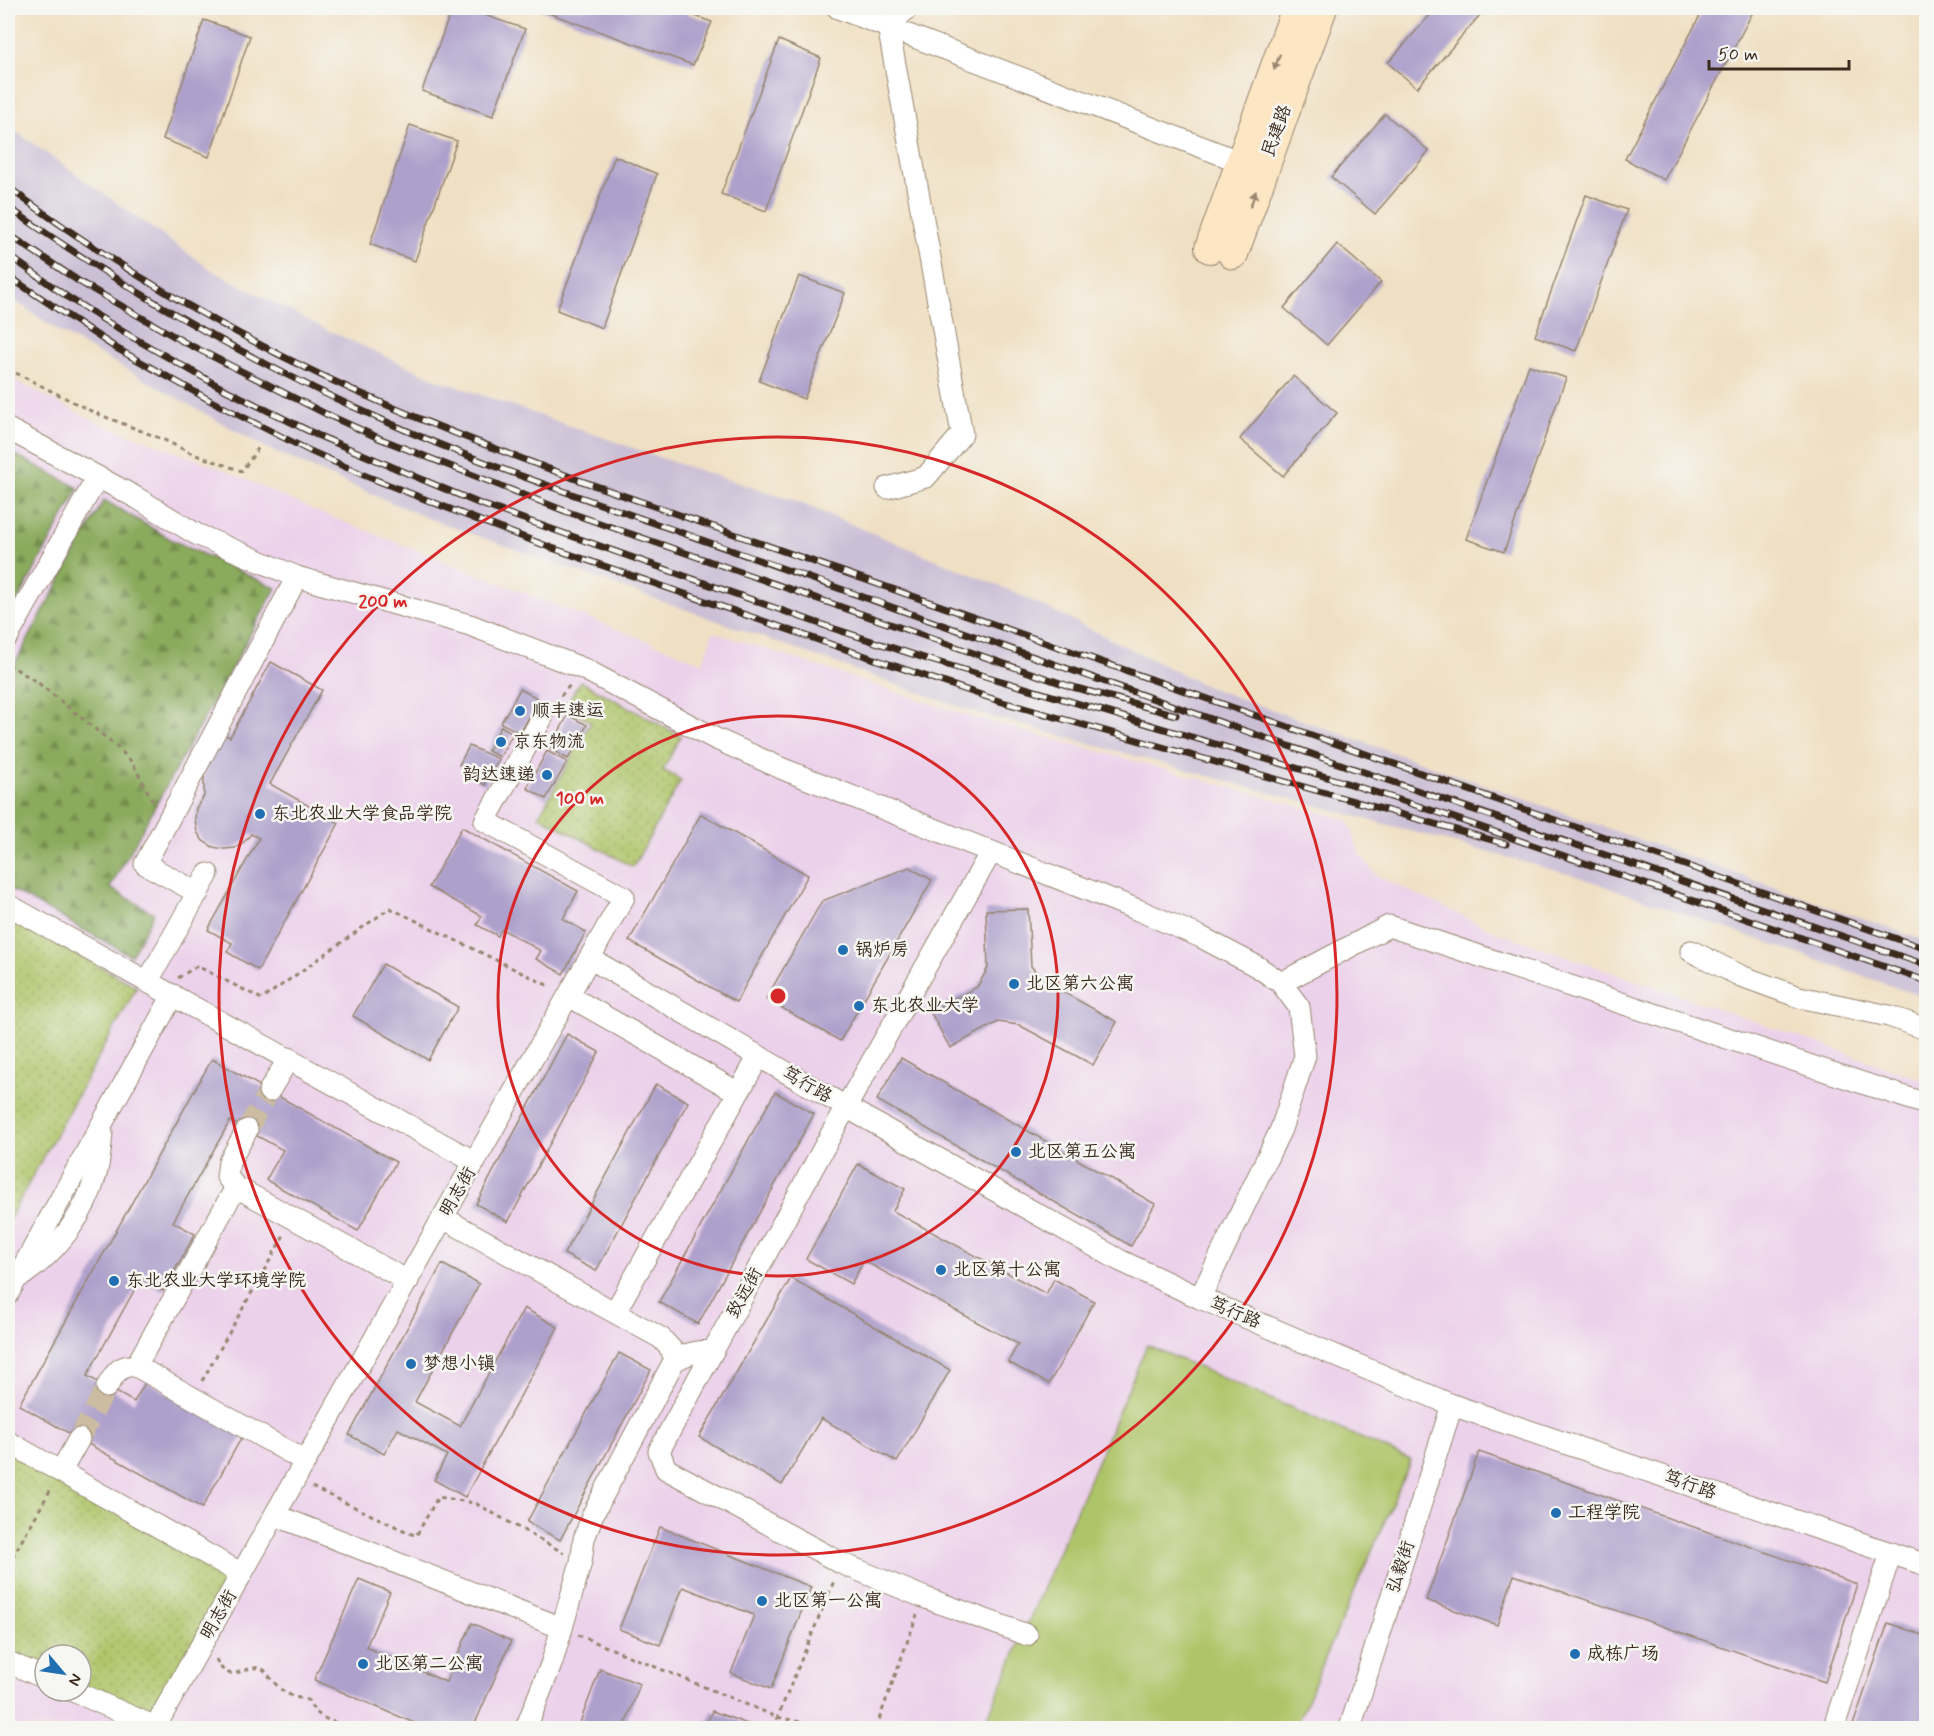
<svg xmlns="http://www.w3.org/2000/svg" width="1934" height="1736" font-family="Mynerve,'LXGW WenKai TC',sans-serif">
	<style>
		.built { fill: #ecd1ea; fill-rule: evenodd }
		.railway { fill: #cbbfd5 }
		.grass { fill: url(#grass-dots); stroke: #747743; stroke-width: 1.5 }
		.forest { fill: url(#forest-firs); stroke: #626a3d; stroke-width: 1.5 }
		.pitch { fill: #aec468; stroke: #747743; stroke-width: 1.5 }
		.building { fill: #ada0cb }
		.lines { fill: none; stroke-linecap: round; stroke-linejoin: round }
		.street-tunnel { stroke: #ccbca2; stroke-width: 21; stroke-dasharray: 21 10; stroke-linecap: butt }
		.street-casing { stroke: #968570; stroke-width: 23 }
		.secondary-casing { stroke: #968570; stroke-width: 32 }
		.path { stroke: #968570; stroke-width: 3; stroke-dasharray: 4.5 4.5; stroke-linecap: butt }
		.street { stroke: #fff; stroke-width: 21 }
		.secondary { stroke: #fce6c4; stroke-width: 30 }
		.rail-casing { stroke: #3b2a1e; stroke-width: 7 }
		.rail { stroke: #f6f6f2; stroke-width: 4.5; stroke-dasharray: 14; stroke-linecap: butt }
		.oneway { fill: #9c8871 }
		.ring { fill: none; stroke: #d62828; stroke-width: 3 }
		.poi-dot { fill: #1f6fb2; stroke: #f6f6f2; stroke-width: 2 }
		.labels { text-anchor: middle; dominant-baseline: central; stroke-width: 5; stroke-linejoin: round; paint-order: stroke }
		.street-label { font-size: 18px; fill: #3b2a1e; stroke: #f6f6f2 }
		.poi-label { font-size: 18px; fill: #3b2a1e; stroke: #f6f6f2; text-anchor: start }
		.centre { fill: #d62828; stroke: #f6f6f2; stroke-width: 3 }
		.ring-label { font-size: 18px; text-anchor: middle; font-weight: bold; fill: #d62828; stroke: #f6f6f2; stroke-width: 5; stroke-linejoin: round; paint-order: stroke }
	</style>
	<defs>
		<pattern id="grass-dots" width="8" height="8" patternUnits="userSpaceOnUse" patternTransform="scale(1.5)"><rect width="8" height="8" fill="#aec468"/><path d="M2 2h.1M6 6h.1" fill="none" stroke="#8f9f55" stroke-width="1.8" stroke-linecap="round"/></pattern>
		<pattern id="forest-firs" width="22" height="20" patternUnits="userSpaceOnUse" patternTransform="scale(1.5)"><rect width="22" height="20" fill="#8aaa5c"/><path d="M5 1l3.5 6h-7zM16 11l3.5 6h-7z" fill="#728b4b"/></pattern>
	</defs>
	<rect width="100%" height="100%" fill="#f6f6f2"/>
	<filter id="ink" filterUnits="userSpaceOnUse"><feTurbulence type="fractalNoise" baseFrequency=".0167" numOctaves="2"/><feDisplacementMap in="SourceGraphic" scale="12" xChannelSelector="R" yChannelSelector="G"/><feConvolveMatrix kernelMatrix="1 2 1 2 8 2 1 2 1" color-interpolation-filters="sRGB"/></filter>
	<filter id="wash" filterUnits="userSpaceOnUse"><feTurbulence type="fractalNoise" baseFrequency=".008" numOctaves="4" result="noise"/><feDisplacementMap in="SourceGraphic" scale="24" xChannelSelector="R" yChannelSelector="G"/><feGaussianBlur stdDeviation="1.35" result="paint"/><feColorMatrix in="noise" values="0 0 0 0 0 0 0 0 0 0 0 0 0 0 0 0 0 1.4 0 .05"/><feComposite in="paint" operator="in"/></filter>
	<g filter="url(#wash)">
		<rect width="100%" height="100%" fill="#f0e0c3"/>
		<!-- built -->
		<path class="built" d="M8,377L96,422L222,469L316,511L703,663L713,632L975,718L1121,757L1348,820L1359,852L1376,875L1496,932L1926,1081V1728H8ZM45,1655H81V1691H45Z"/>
		<!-- railway -->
		<polygon class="railway" points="8,126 213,271 321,327 433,378 676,463 798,502 1014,592 1208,687 1926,941 1926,998 1582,878 971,711 427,518 266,448 60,332 8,296"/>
		<!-- grass -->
		<g class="grass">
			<polygon points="580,681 681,736 663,770 681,780 633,867 539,816 591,722 565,708"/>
			<polygon points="8,915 137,987 8,1221"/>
			<polygon points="8,1446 242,1574 155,1727 81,1691 81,1655 45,1655 45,1678 8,1662"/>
		</g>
		<!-- forest -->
		<g class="forest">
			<polygon points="8,451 79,488 8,619"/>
			<polygon points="104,500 172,540 276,588 110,888 154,913 131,956 8,888 8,676"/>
		</g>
		<!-- pitch -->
		<polygon class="pitch" points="1147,1345 1411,1460 1295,1728 983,1728"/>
		<g id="blocks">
			<!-- building -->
			<g class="building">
				<polygon points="452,8 464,8 525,29 493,116 422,91"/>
				<polygon points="541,8 672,8 712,22 693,65 540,10"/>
				<polygon points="1436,8 1486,8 1417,88 1388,63"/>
				<polygon points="1704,8 1755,8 1664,180 1625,159"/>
				<polygon points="204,20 250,36 209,157 163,139"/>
				<polygon points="779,40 821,58 766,211 721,194"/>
				<polygon points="1385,114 1429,151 1375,214 1331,177"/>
				<polygon points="410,125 457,141 415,261 370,244"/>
				<polygon points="615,156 657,174 602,328 557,310"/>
				<polygon points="1586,195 1627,210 1576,351 1535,336"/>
				<polygon points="1337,244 1381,282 1327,345 1284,308"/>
				<polygon points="799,276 845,293 804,399 759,381"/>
				<polygon points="1529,365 1566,378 1504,552 1466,539"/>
				<polygon points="1293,376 1337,413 1283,476 1240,439"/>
				<polygon points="271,662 322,690 270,784 339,823 258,970 227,952 232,943 208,930 259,838 251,834 244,842 235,848 224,849 213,847 203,841 197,832 195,820 196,808 204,796 204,763 221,733 230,737"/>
				<polygon points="520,689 539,699 520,733 501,723"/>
				<polygon points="568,715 587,725 568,759 550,749"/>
				<polygon points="501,726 513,733 500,757 488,751"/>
				<polygon points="469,746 499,759 485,785 472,778 475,773 459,765"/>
				<polygon points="547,751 567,762 546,799 527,788"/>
				<polygon points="701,814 808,875 736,1002 629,941"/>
				<polygon points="462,827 578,891 563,919 586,932 563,974 536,959 541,951 502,929 498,936 477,925 482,916 429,887"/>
				<polygon points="909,867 932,880 840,1041 766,999 822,901"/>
				<polygon points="1028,909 1031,966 1043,981 1117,1022 1093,1065 1019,1025 998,1022 950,1048 930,1011 977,987 988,968 986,910"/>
				<polygon points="383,964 458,1007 428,1060 353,1016"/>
				<polygon points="567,1034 599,1052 508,1222 476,1204"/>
				<polygon points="901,1058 1155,1204 1131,1246 877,1100"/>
				<polygon points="212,1059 396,1162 358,1231 266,1180 283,1150 230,1121 173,1222 195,1234 163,1291 141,1278 87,1376 134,1402 146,1381 243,1435 202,1508 19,1405"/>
				<polygon points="656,1084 688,1102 596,1271 564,1254"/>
				<polygon points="775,1092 814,1114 698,1324 659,1302"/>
				<polygon points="858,1164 905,1189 893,1211 1046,1294 1054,1279 1094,1301 1049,1384 1008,1362 1018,1344 864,1261 851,1284 806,1259"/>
				<polygon points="442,1264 479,1284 415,1402 460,1426 524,1308 558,1327 465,1497 434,1480 447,1455 398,1429 384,1454 349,1435"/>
				<polygon points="791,1278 950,1370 897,1462 821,1418 782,1485 699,1437"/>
				<polygon points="619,1353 651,1370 560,1540 527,1522"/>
				<polygon points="1479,1452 1857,1584 1825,1682 1514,1575 1497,1625 1426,1600"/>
				<polygon points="660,1527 811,1587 771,1689 731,1673 754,1615 683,1587 660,1645 619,1629"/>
				<polygon points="359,1579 390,1592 366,1647 446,1682 472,1623 511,1641 473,1728 426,1728 314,1680"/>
				<polygon points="1888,1623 1926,1636 1926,1728 1852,1728"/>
				<polygon points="600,1669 640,1684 624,1728 578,1728"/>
				<polygon points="712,1711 753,1726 752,1728 705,1728"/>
			</g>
		</g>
	</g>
	<g filter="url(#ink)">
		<use href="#blocks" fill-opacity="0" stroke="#968570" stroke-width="1.5"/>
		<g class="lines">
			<!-- street-tunnel -->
			<g class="street-tunnel">
				<polyline points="247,1130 269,1091"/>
				<polyline points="79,1439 107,1387"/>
			</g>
			<defs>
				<g id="street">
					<polyline points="838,8 1254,167"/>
					<polyline points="8,429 137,498 196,534 297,577 470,625 584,669 714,738 783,769 1138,910 1201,937 1258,967 1281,983 1299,1007 1305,1056 1281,1129 1200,1298"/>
					<polyline points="887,488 926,477 962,434 888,26 908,8"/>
					<polyline points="8,636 97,478"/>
					<polyline points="198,893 145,864 297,577"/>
					<polyline points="8,905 475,1162"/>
					<polyline points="1691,951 1741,976 1799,997 1889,1016 1926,1029"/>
					<polyline points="591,959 846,1107 1121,1261 1200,1298 1452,1405 1926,1565"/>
					<polyline points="148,981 208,874"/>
					<polyline points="1281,983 1389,926 1926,1104"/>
					<polyline points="569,996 737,1092"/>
					<polyline points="269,1091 289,1058"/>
					<polyline points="247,1130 229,1162 227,1177 236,1187 408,1281"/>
					<polyline points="443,1218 661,1338 672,1350 674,1361"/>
					<path d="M23,1275C57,1251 86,1214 96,1174C100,1160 101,1146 102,1132"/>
					<polyline points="8,1294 173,995"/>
					<polyline points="615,1312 759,1056"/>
					<polyline points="713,1351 659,1451 666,1469 841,1563 923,1597 1027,1635"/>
					<polyline points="136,1366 305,1461"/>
					<path d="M107,1387C114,1374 120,1364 136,1366L236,1187"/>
					<polyline points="8,1442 242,1574"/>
					<polyline points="61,1471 79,1439"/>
					<polyline points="275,1515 562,1628"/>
					<polyline points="8,1662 45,1678"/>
					<polyline points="73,1691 158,1728"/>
					<polyline points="1836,1720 1891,1553"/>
					<polyline points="155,1727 624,897 485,821 542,718"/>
					<path d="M526,1728L552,1662L581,1562L584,1539L593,1514L674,1361C687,1353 698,1351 713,1351L846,1107L991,852"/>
					<polyline points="1350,1728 1452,1405"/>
				</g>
				<g id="secondary">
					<polyline points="1210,248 1297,8"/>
					<polyline points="1233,254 1322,8"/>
				</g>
			</defs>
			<!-- street casing -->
			<use href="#street" class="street-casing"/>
			<!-- secondary casing -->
			<use href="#secondary" class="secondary-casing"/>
			<!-- path -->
			<g class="path">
				<polyline points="8,369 93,412 162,439 193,454 242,471 259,447"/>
				<polyline points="8,664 37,682 115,745 132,762 155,805"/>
				<polyline points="555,703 570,685"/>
				<polyline points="178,978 197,966 262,999 390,908 551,987"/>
				<polyline points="202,1381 284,1235"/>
				<polyline points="312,1487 416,1536 438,1497 475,1503 564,1553"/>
				<polyline points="8,1565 51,1489"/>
				<polyline points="578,1635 777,1717 829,1728"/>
				<path d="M216,1659C230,1690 246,1660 264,1670C267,1672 270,1678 273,1681C284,1694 292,1697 308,1700C319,1722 332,1720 353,1728"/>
				<polyline points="773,1728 834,1581"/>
				<polyline points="876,1728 917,1615"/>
			</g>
			<!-- street -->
			<use href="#street" class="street"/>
			<!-- secondary -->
			<use href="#secondary" class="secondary"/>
			<defs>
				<g id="rail">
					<path d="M8,187C126,275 258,350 394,408C454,434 515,456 576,479L1926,949"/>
					<path d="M8,207C127,291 253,363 387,422C469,459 555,488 640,518C738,552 836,587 934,622C1264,738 1595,853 1926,965"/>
					<polyline points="8,234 80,282 184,342 326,414 381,439 565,511 1005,664 1069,686 1176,715"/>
					<polyline points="8,255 69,298 125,333 220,387 317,435 478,503 826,626 927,659 1337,780 1437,812 1926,981"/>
					<polyline points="8,276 116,348 213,402 310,451 366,476 473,518 552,548 824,642 999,701 1506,844"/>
				</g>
			</defs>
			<!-- rail casing -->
			<use href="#rail" class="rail-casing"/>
			<!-- rail -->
			<use href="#rail" class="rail"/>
		</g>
		<!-- one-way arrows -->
		<defs><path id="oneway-solid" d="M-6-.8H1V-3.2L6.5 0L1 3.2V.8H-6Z" transform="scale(1.5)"/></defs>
		<g class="oneway">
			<use href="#oneway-solid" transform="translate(1277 62) rotate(110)"/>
			<use href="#oneway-solid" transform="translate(1253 199) rotate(-70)"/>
		</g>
	</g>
	<!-- distance rings -->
	<g class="ring">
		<circle cx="778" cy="996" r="280"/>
		<circle cx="778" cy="996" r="559"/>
	</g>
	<!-- markers -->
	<g class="poi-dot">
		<circle cx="520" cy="711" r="6"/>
		<circle cx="501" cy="742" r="6"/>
		<circle cx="547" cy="775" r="6"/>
		<circle cx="260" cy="814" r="6"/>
		<circle cx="843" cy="950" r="6"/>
		<circle cx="1014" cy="984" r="6"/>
		<circle cx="859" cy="1006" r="6"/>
		<circle cx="1016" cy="1152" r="6"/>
		<circle cx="941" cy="1270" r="6"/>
		<circle cx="114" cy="1281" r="6"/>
		<circle cx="411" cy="1364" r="6"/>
		<circle cx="1556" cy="1513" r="6"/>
		<circle cx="762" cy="1601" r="6"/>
		<circle cx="1575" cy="1654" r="6"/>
		<circle cx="363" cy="1664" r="6"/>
	</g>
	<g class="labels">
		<!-- street labels -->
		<g class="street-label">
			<text transform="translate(1277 131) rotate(-70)">民建路</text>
			<text transform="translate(807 1085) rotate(30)">笃行路</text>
			<text transform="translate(458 1192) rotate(-60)">明志街</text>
			<text transform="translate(745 1293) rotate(-61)">致远街</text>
			<text transform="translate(1235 1313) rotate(23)">笃行路</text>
			<text transform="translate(1690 1485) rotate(19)">笃行路</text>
			<text transform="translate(1401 1567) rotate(-72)">弘毅街</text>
			<text transform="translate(219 1615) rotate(-60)">明志街</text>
		</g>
		<!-- poi labels -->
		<g class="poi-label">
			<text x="532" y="711">顺丰速运</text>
			<text x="513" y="742">京东物流</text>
			<text x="535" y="775" text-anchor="end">韵达速递</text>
			<text x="272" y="814">东北农业大学食品学院</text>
			<text x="855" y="950">锅炉房</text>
			<text x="1026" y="984">北区第六公寓</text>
			<text x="871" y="1006">东北农业大学</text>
			<text x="1028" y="1152">北区第五公寓</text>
			<text x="953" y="1270">北区第十公寓</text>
			<text x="126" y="1281">东北农业大学环境学院</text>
			<text x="423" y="1364">梦想小镇</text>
			<text x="1568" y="1513">工程学院</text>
			<text x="774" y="1601">北区第一公寓</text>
			<text x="1587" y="1654">成栋广场</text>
			<text x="375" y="1664">北区第二公寓</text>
		</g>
	</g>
	<circle cx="778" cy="996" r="9" class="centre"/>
	<g class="ring-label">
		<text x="383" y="607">200 m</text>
		<text x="580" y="804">100 m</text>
	</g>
	<!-- margin -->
	<rect width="1934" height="1736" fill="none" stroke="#f6f6f2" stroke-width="30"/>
	<!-- north arrow -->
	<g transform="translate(63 1673) rotate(119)"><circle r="28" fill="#f6f6f2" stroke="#aba49d" stroke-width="1.5"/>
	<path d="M0-4.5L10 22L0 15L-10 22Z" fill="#1f6fb2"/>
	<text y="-9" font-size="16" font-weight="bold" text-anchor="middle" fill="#3b2a1e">N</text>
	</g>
	<!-- scale -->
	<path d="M1709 60v9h140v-9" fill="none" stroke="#3b2a1e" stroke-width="3"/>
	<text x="1718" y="60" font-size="18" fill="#3b2a1e" stroke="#f6f6f2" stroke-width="4.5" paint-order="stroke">50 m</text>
</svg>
